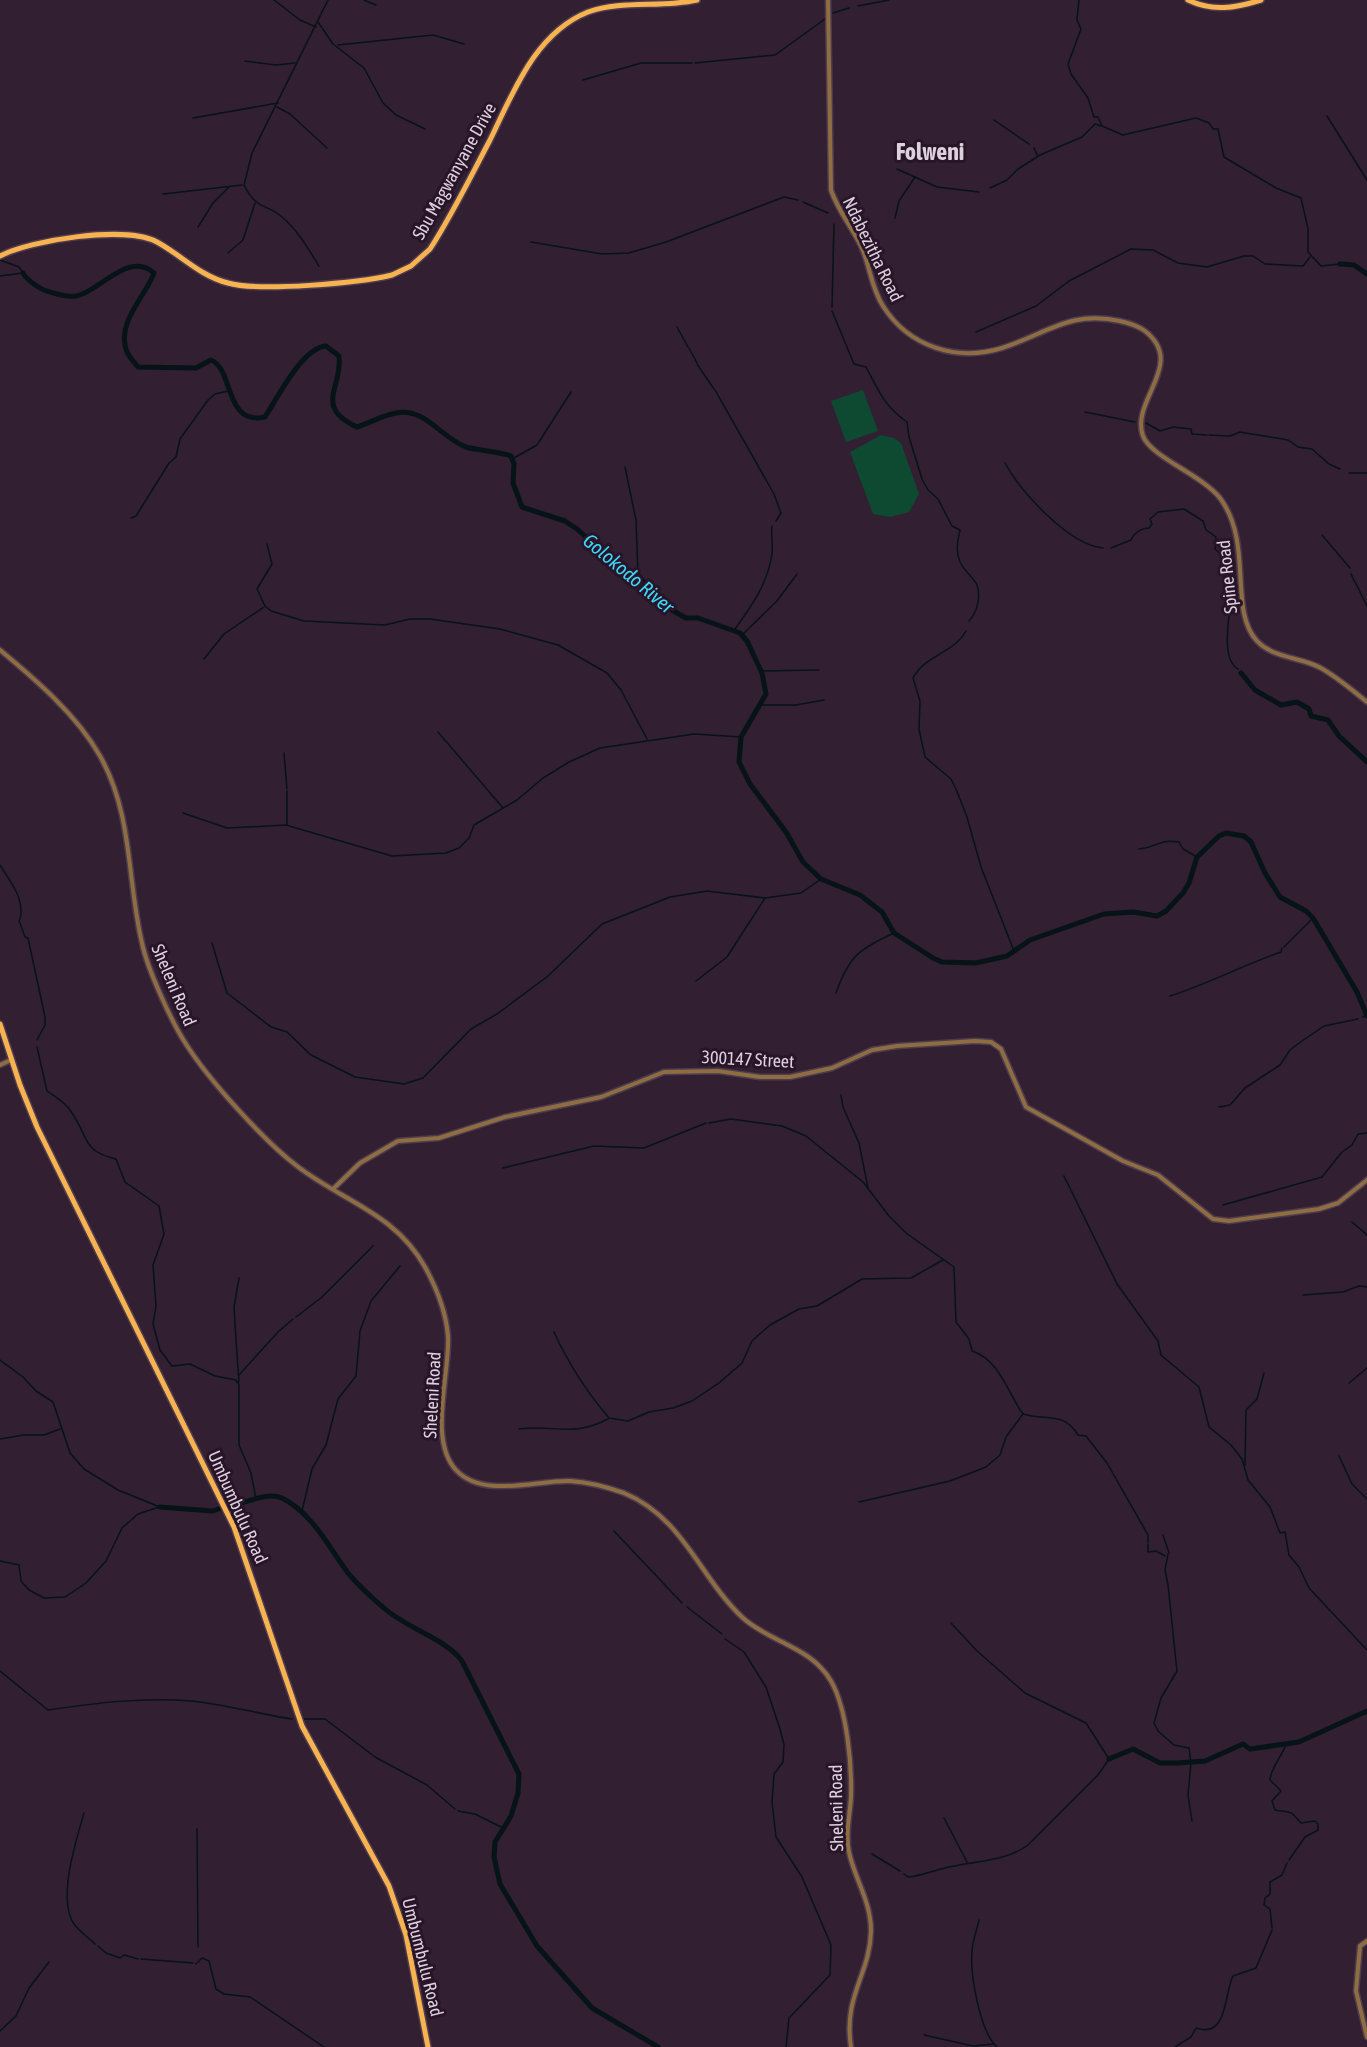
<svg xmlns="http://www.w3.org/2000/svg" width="1367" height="2047" font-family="'Asap Condensed',sans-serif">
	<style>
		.green { fill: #0e4932 }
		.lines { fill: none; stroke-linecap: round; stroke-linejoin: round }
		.stream { stroke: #061317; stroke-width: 1.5 }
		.river { stroke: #061317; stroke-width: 5 }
		.minor-casing { stroke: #4e3b4e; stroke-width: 7 }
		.major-casing { stroke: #4e3b4e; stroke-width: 8 }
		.minor { stroke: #8d6d41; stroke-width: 4 }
		.major { stroke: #f6b350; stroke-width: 5 }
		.labels { text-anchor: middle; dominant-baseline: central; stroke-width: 6; stroke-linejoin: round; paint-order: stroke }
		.street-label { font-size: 18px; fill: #ded1de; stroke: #281528 }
		.water-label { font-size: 20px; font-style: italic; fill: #3cd7fa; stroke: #281528 }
		.district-label { font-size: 24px; font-weight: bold; fill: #ded1de; stroke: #281528 }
	</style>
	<rect width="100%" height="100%" fill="#321f32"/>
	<!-- green -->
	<g class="green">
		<polygon points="863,390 878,431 846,442 831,401"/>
		<polygon points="881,435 894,438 901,443 919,494 909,512 890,517 873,514 850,452"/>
	</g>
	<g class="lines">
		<!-- stream -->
		<g class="stream">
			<polyline points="274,0 300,20 316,27"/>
			<polyline points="364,0 376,5"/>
			<polyline points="1079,0 1077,20 1081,29 1068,64 1071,74 1088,98 1094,117 1098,117 1102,126 1123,135 1196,118 1209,123 1213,129 1218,129 1224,157 1276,188 1301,198 1308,229 1308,252 1321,266 1340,264"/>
			<polyline points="858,6 889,0"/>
			<polyline points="833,13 849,8"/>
			<polyline points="318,22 333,44 364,68 383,103 396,115 425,129"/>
			<polyline points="338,45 433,35 464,44"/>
			<polyline points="245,61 276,65 295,63"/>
			<polyline points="642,63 692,63"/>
			<polyline points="695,63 775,55 825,19"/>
			<polyline points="583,80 641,63"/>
			<polyline points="277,107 290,114 327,148"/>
			<polyline points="1327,116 1367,180"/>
			<polyline points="193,118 278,103"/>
			<polyline points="994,120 1029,144"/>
			<polyline points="1034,148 1037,155"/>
			<polyline points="897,169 937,187 979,192"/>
			<polyline points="990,188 1007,180 1018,169 1040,155 1082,137 1095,124 1101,126"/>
			<polyline points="163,194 242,185"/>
			<polyline points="803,202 828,213"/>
			<polyline points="895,218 899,201 915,177"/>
			<polyline points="198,227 213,203 229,187"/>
			<polyline points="531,242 602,254 629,253 666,242 784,197 798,200"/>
			<polyline points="228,253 243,240 255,203"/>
			<polyline points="0,260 19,267 23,273"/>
			<path d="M319,266C309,250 297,229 282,217C265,202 258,212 244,185L252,153L328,0"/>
			<polyline points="0,276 23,273"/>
			<polyline points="832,307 834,224"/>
			<path d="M832,311L854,364L866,367C879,391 884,406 907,422L909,437L922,479L928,490L938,499L952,526L960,530C958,540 955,550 960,562C964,571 973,577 977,585C981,597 977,613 969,621"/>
			<polyline points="677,327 688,347"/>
			<polyline points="976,332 1036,306 1069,281 1131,249 1153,250 1178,263 1207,267 1244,256 1253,256 1265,264 1303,266 1310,257"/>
			<polyline points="689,348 697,363"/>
			<polyline points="697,364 714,389"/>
			<polyline points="715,390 774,494 781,513 776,521"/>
			<polyline points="1085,412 1135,422"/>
			<polyline points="1146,423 1160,431 1173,427 1191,429 1192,434 1207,435"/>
			<polyline points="1209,435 1230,436 1240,432 1288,440 1298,447 1312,449 1329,464 1340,469"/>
			<polyline points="512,459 537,445 571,392"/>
			<path d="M1005,463C1021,492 1069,545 1103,548"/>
			<polyline points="625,467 636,520 638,575"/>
			<polyline points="1349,473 1367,473"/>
			<polyline points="131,518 136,516 169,463 176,457 180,439 208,400 215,394 228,391"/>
			<polyline points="1322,535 1350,568"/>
			<polyline points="267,544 272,564 257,589 265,606 271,611 304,621 385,625 410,619 430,619 500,629 558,645 607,673 621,690 647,739"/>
			<path d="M1111,548L1131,540C1134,533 1141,528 1149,528L1152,524L1150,519L1158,512L1184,509L1203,521L1206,530L1216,537L1215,549L1223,556C1217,575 1230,583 1231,594C1231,612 1219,658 1238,669"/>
			<polyline points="1351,574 1367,606"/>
			<path d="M735,629C751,607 768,583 772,554C773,545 771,536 772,526"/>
			<path d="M966,631C954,653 925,655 913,678L920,701L919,729L925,757L951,779L956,789L967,817L981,867L1014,951"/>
			<polyline points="742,635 777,601 797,574"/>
			<polyline points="204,659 224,634 264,607"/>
			<polyline points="761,671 819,670"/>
			<polyline points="762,705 796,705 824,700"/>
			<polyline points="438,732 503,808"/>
			<polyline points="284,753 287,789"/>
			<polyline points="287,791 287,825"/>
			<polyline points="183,813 227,828 286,825 392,856 446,853 459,848 469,838 474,825 517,800 543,778 569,762 600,748 694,734 741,737"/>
			<path d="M1139,849C1159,847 1157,839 1179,842L1183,849L1197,857"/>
			<path d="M0,865C10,882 27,900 19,922"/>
			<polyline points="20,923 25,937 28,938 45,1017 45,1025 37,1040"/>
			<polyline points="212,943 227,993 271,1027 287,1032 311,1055 355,1077 404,1084 423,1078 471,1029 497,1014 548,976 602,924 670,897 707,891 765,898 801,893 821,879"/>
			<polyline points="1284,947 1313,918"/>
			<polyline points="696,981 727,957 765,898"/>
			<path d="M836,993C849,956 859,949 894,933"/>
			<path d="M1170,996C1208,984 1243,965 1281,952L1282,948"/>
			<polyline points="1363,1017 1367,1015"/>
			<path d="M37,1047L47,1091C57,1098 66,1103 72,1113C89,1138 82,1151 116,1159L125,1182L159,1206L164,1234L153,1265L156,1306L153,1324L160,1350L172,1366L190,1364L215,1376L236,1380L239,1385V1445L251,1473L256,1499"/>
			<polyline points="841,1095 843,1107 859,1143 868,1188"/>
			<polyline points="1219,1107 1230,1105 1245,1088 1280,1065 1290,1050 1302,1041 1324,1026 1358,1019"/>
			<path d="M709,1123L731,1119L753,1122L782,1126L806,1136L863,1182L889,1216L906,1233L954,1267L956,1322L969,1339L972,1351C1000,1360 1007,1392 1023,1414C1046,1421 1064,1411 1078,1435L1086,1436L1107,1463L1148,1535V1542"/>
			<polyline points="503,1168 594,1146 644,1148 706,1123"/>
			<polyline points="1064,1176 1117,1284 1158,1341 1161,1355 1199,1387 1209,1427 1231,1445 1242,1459 1248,1480 1270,1507 1280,1533 1285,1532 1289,1555 1299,1567 1309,1588 1367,1650"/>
			<polyline points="1223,1205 1322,1177 1342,1152 1352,1145 1358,1134 1367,1133"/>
			<polyline points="1352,1222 1367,1235"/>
			<polyline points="1303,1295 1343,1292 1359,1286 1367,1287"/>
			<polyline points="296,1317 322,1297 373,1246"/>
			<path d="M554,1332C569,1365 586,1391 609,1418L628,1421L649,1412L673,1408L692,1401L719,1383L742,1363L752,1341L770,1325L799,1309L817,1306L862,1279L911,1278L943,1260"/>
			<polyline points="236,1340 234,1307 239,1278"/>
			<polyline points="236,1341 239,1382"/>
			<polyline points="0,1360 23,1377 36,1391 53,1402 70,1453 84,1469 118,1490 160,1507"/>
			<polyline points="239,1375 278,1332 293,1319"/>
			<polyline points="1349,1383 1367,1368"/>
			<path d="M519,1429C554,1424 571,1438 608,1419"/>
			<polyline points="0,1439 24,1435 44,1435 60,1429"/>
			<polyline points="1339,1456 1352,1484 1367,1499"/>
			<polyline points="1245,1465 1246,1410 1257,1399 1264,1373"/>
			<polyline points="859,1502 950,1481 986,1467 1000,1455 1006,1437 1023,1414"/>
			<polyline points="302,1511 312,1469 326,1445 338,1399 356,1376 360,1331 371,1301 400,1266"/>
			<polyline points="614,1531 682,1603"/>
			<polyline points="1163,1535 1169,1553"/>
			<polyline points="1148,1544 1148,1552 1156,1551 1165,1556"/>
			<polyline points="1168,1554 1165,1570 1168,1585 1177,1671 1161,1698 1154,1723 1158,1731 1174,1745 1189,1748 1191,1763 1188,1795 1192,1821"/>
			<polyline points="0,1561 19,1565 21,1581 29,1590 44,1598 65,1597 86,1583 106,1561 122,1528 138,1514 159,1507"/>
			<polyline points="687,1607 722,1634"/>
			<polyline points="725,1639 744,1652 766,1687 780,1729 784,1745 783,1762 774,1774 772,1802 776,1837 802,1877 831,1945 830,1975 789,2018 786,2047"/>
			<path d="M0,1671L48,1710C96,1703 143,1697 191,1701C222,1704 260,1714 292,1719"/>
			<polyline points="303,1719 325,1719 375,1757 427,1785 455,1809"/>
			<path d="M1286,1744C1283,1755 1270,1769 1270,1780L1281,1791L1272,1801L1275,1810C1291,1813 1288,1808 1301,1823L1315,1821L1318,1824V1830L1305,1837L1289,1860"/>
			<polyline points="458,1811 475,1814 503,1828"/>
			<path d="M84,1813C76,1841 57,1899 74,1924C80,1932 89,1938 95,1944"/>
			<polyline points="944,1818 967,1862"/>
			<polyline points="197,1829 198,1947"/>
			<polyline points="872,1854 900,1871"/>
			<path d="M904,1874L908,1877C921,1876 932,1871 945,1868C973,1861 1005,1862 1028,1845L1098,1775L1109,1759L1086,1723L1025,1693L977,1651L951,1623"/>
			<path d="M979,1920C977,1930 972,1942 972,1952C970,1975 980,2032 997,2047"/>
			<polyline points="1272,1928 1270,1909 1264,1905 1265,1898 1270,1894 1270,1882 1282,1875 1287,1863"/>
			<polyline points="98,1946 106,1953 120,1958 124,1955 138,1959"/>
			<polyline points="141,1959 193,1963"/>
			<polyline points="196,1964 202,1958 209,1961 216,1989 224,1994 250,1997 324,2047"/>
			<polyline points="0,2031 16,2016 29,1988 49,1962"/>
			<polyline points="924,2035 973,2046 993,2044"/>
			<path d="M1175,2047L1191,2037L1196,2028C1228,2039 1224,1994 1233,1976L1256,1968L1272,1930"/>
		</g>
		<!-- river -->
		<g class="river">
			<polyline points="1340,264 1354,265 1367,274"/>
			<path d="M23,273C26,279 37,287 44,290C53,293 66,298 76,296C99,292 129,250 154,273C146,296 115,323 127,352C129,357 135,363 138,367L196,368L211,360C234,369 224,426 265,417C278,397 302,348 326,346L339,356C343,387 313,407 357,427C370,423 383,415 396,413C425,407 441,438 466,447C480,451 497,451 511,456L514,464L513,483L522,507L565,521L577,529L617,565L638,575L663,605L686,618H698L740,633L747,641L762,673L766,694L741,737L739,762L750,784L786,832L803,862L821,879L860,895L882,912L894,933L933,958L942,962L976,963L1007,956L1030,940L1104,914L1133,912L1157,916L1166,911L1183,893L1189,883L1197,857L1219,836L1226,833L1244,836L1251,842L1265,873L1280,897L1306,911L1313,918L1357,992L1367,1016"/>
			<polyline points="1241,673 1255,690 1281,705 1297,702 1309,709 1311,716 1328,720 1339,736 1367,762"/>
			<path d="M229,1506C245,1504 266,1491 282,1498C313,1514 328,1546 348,1573C356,1583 374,1600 384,1608C406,1628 446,1639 462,1661L519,1774L518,1793L511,1816L495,1842L494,1857L500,1884L537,1946L592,2008L658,2047"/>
			<polyline points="160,1507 213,1511 221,1508"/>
			<polyline points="1109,1759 1133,1749 1160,1763 1178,1763 1205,1761 1243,1744 1250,1749 1299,1742 1367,1711"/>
		</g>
		<defs>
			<g id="minor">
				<path d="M828,0L831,190C838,211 852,227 861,246C870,265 871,288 883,306C909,347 957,362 1002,348C1046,334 1070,310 1120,321C1129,323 1137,325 1145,331C1187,364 1130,400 1143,436C1151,457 1202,475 1220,498C1254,544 1228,610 1257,641C1273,658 1299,657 1319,667C1336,676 1352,690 1367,702"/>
				<path d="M0,650C36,680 77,715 100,756C133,814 127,881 142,943C147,968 172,1023 186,1044C208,1079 264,1141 297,1166C342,1201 395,1213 425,1267C436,1287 446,1312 448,1336C450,1374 428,1440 456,1470C483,1499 535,1480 570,1481C589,1482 607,1487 624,1493C684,1518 699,1577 743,1618C771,1643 810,1646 831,1681C847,1709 852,1765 851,1797C850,1815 845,1834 849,1852C855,1880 871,1901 871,1931C870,1975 843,1995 851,2047"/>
				<polyline points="0,1065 11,1060"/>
				<polyline points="333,1189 360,1163 398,1141 439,1138 505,1117 601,1097 664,1072 718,1071 760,1077 790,1077 832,1068 872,1050 897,1046 975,1041 991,1042 1001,1049 1026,1107 1123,1161 1158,1175 1213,1219 1229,1221 1319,1209 1338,1203 1367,1180"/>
				<polyline points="1367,1941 1360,1946 1356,1991 1367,2037"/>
			</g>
			<g id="major">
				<path d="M1188,0C1213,12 1235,8 1261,0"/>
				<path d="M0,256C31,240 125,225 157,242C181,255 200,276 228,283C259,292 359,283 392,275L411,266L430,249C452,215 471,176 490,140C513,93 535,33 588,12C622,0 661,8 697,0"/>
				<polyline points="0,1024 20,1085 37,1127 234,1527 302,1726 389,1886 406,1935 428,2047"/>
			</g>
		</defs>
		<!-- minor casing -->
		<use href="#minor" class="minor-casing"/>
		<!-- major casing -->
		<use href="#major" class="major-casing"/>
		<!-- minor -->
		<use href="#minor" class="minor"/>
		<!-- major -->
		<use href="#major" class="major"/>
	</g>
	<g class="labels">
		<!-- street labels -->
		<g class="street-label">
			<text transform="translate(454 171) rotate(-61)">Sbu Magwanyane Drive</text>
			<text transform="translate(873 249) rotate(64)">Ndabezitha Road</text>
			<text transform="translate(1227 577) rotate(-96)">Spine Road</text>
			<text transform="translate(174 985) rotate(67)">Sheleni Road</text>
			<text transform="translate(748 1059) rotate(3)">300147 Street</text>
			<text transform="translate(432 1395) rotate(-87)">Sheleni Road</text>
			<text transform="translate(238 1507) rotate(66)">Umbumbulu Road</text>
			<text transform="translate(836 1808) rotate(-91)">Sheleni Road</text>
			<text transform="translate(423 1957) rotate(76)">Umbumbulu Road</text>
		</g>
		<!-- water labels -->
		<g class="water-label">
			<text transform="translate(629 573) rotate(40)">Golokodo River</text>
		</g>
		<!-- district labels -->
		<g class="district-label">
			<text x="930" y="151">Folweni</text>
		</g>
	</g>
</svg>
